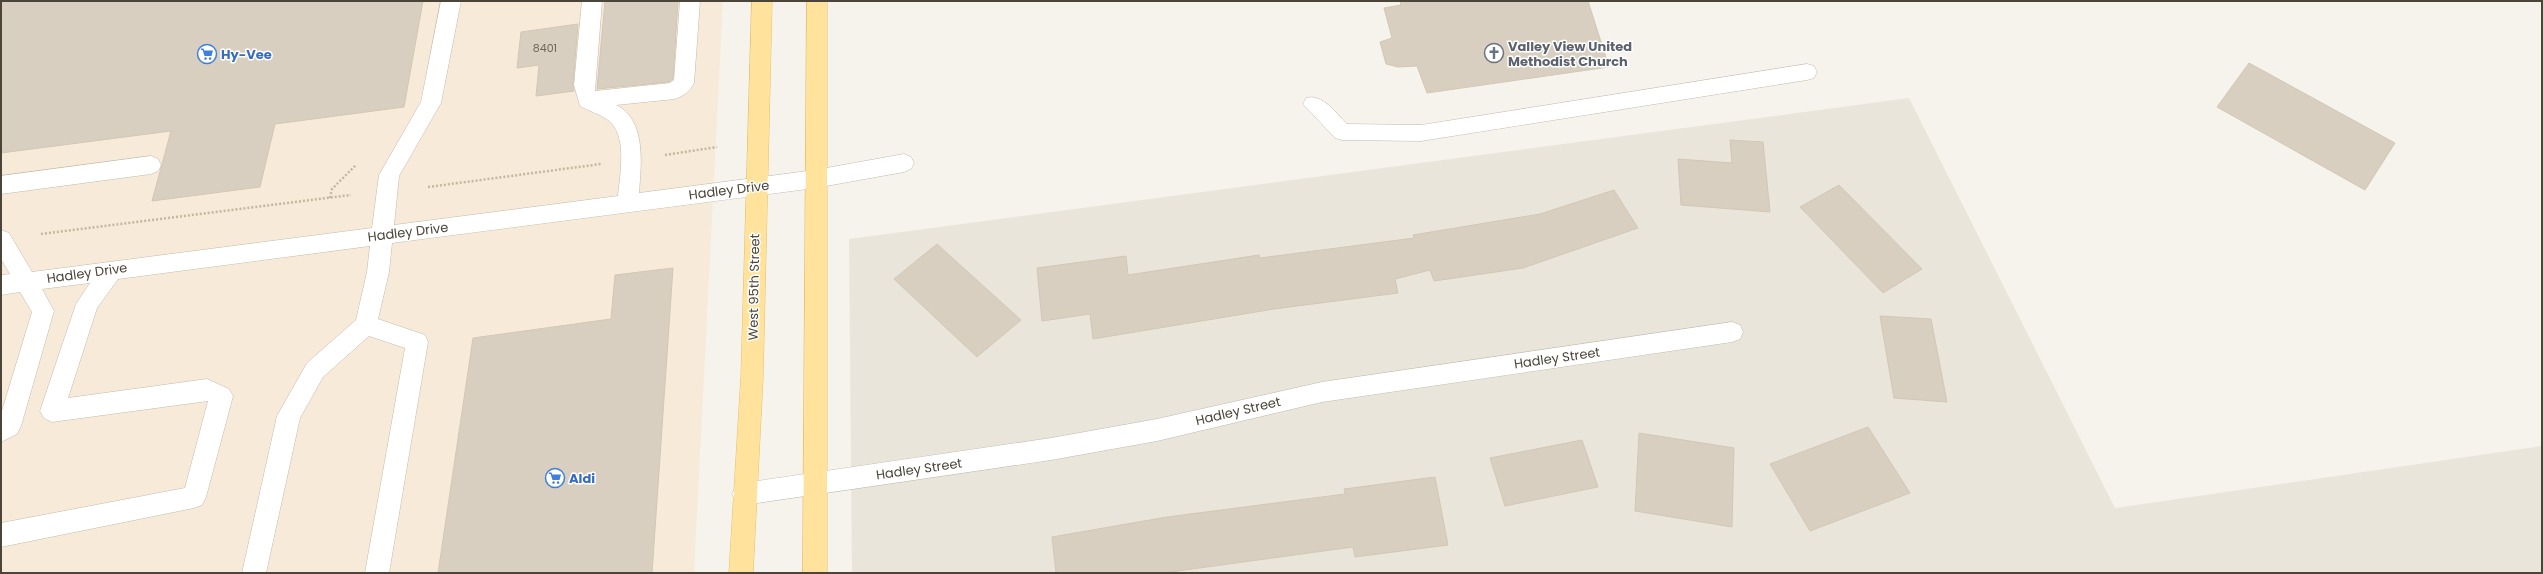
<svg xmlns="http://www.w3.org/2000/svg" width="2543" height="574" font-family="Poppins,sans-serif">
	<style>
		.residential { fill: #eae5da }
		.commercial { fill: #f7ead8 }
		.building { fill: #d8cfc1; stroke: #d3c7b4 }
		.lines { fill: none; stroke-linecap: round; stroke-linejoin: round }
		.minor-casing { stroke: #c2bbae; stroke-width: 1 }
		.major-casing { stroke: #e6c16a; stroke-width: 1 }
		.path { stroke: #c4b79f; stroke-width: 2.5; stroke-dasharray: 2 2; stroke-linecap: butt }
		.minor { fill: #fff; fill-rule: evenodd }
		.major { fill: #ffe39c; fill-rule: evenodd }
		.labels { text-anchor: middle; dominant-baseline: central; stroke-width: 3; stroke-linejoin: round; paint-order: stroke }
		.number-label { font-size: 11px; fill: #6e675b }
		.worship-label { font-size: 13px; font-weight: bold; fill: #5b616d; stroke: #fff; text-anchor: start }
		.shop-label { font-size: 13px; font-weight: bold; fill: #366cbe; stroke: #fff; text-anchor: start }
		.street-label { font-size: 13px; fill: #4b4439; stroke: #fff }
	</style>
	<rect width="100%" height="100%" fill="#f6f3ec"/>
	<!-- residential -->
	<polygon class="residential" points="1909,98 2115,508 2542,446 2542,573 852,573 849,239"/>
	<!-- commercial -->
	<polygon class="commercial" points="1,1 723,1 694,573 1,573"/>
	<!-- building -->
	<g class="building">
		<polygon points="1,1 423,1 404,107 275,124 260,187 152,201 171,131 1,153"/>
		<polygon points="605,1 678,1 673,79 669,82 597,89"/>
		<polygon points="1400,1 1588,1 1609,67 1427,93 1417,66 1398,67 1386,64 1380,42 1392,38 1384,8 1401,5"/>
		<polygon points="578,24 573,85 574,91 536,96 539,65 517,68 521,32"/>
		<polygon points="2249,63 2395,143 2365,190 2217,107"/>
		<polygon points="1730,140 1763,142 1770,212 1681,205 1678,159 1732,163"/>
		<polygon points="1839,185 1922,269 1883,293 1800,207"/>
		<polygon points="1614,190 1638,228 1523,268 1434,281 1430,270 1395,279 1398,293 1274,309 1093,339 1090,314 1042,321 1037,268 1126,256 1128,275 1259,255 1260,258 1414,238 1413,235 1540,214"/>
		<polygon points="937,244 1021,320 977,357 894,279"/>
		<polygon points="673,268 652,573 438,573 473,338 611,319 615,275"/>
		<polygon points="1880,316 1931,319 1947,402 1894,398"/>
		<polygon points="1868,427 1910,493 1810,531 1770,464"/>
		<polygon points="1639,433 1734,448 1732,527 1635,511"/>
		<polygon points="1582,440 1598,487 1505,506 1490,458"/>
		<polygon points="1435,477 1448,545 1355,557 1353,547 1163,573 1056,573 1052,537 1167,517 1345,494 1344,489"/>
	</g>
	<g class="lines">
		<defs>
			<g id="minor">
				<path d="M441,1H461L441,103L399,176L394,225L618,196C620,174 628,135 608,120C600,114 589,111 580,106L574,85L582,1H602L595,91L670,83L674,80L680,1H700L694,83C690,91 684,96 675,99L616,105C647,120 641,165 639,193L815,170L904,154L911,157L914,163L911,169L904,172L815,188L392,243L389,272L378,319L425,335L428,342L389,573H365L405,348L369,336L323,377L300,418L266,573H242L277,416L307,363L356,320L367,272L370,246L118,279L97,308L68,398L207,379L229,389L233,396L206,497L202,505L194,508L1,547V523L185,488L208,401L52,422L44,418L40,411L76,304L90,283L42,289L54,311L21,426L17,434L1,442V414L32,312L20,292L1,295V275L10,274L1,259V230L9,233L32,272L372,228L379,175L421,102Z"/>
				<path d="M1807,64L1814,66L1817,72L1814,78L1807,80L1421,141L1342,140L1335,138L1303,104L1306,98C1322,93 1336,113 1347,124L1421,125Z"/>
				<polygon points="151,156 158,159 161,165 158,171 151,174 1,194 1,176"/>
				<polygon points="1732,322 1740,325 1743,332 1740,339 1732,342 1322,402 1157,441 1051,460 744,505 736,502 732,494 736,486 744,483 1051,438 1157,419 1322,382"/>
			</g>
			<g id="major">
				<polygon points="752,1 772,1 763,377 753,573 729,573 741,377"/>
				<polygon points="807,1 827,1 827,573 803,573"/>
			</g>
		</defs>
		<!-- minor casing -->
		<use href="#minor" class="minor-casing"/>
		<!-- major casing -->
		<use href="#major" class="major-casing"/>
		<!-- path -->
		<g class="path">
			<polyline points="665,155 717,147"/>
			<polyline points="428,187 601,164"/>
			<polyline points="330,198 332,189 356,165"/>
			<polyline points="41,234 351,195"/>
		</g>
		<!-- minor -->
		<use href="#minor" class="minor"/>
		<!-- major -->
		<use href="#major" class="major"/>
	</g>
	<!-- icons -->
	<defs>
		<symbol id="church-ring" viewBox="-11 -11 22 22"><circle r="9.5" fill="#fff" stroke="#6b7280" stroke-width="1.5"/><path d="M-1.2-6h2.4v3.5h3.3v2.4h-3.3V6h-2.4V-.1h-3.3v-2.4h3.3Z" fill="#6b7280"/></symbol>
		<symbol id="supermarket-ring" viewBox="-11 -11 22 22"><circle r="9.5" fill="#fff" stroke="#3f7fe0" stroke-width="1.5"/><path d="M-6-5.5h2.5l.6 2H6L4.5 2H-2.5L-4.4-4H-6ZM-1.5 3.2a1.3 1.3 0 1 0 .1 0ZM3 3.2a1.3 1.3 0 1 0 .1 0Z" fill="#3f7fe0"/></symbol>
	</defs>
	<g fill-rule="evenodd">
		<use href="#church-ring" x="1483" y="42" width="22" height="22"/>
		<use href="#supermarket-ring" x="196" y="43" width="22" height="22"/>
		<use href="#supermarket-ring" x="544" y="467" width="22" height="22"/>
	</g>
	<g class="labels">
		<!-- number labels -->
		<g class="number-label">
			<text x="545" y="48">8401</text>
		</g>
		<!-- worship labels -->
		<g class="worship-label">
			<text x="1508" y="46">Valley View United<tspan x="1508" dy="15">Methodist Church</tspan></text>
		</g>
		<!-- shop labels -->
		<g class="shop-label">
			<text x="221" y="54">Hy-Vee</text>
			<text x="569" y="478">Aldi</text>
		</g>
		<!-- street labels -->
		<g class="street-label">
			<text transform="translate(729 190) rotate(-7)">Hadley Drive</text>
			<text transform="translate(408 232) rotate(-7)">Hadley Drive</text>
			<text transform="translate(87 273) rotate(-8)">Hadley Drive</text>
			<text transform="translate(754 287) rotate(-89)">West 95th Street</text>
			<text transform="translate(1557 358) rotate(-8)">Hadley Street</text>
			<text transform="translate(1238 411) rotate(-13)">Hadley Street</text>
			<text transform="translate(919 469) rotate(-8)">Hadley Street</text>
		</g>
	</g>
	<!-- border -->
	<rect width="2543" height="574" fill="none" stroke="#4b4439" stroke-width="4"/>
</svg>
